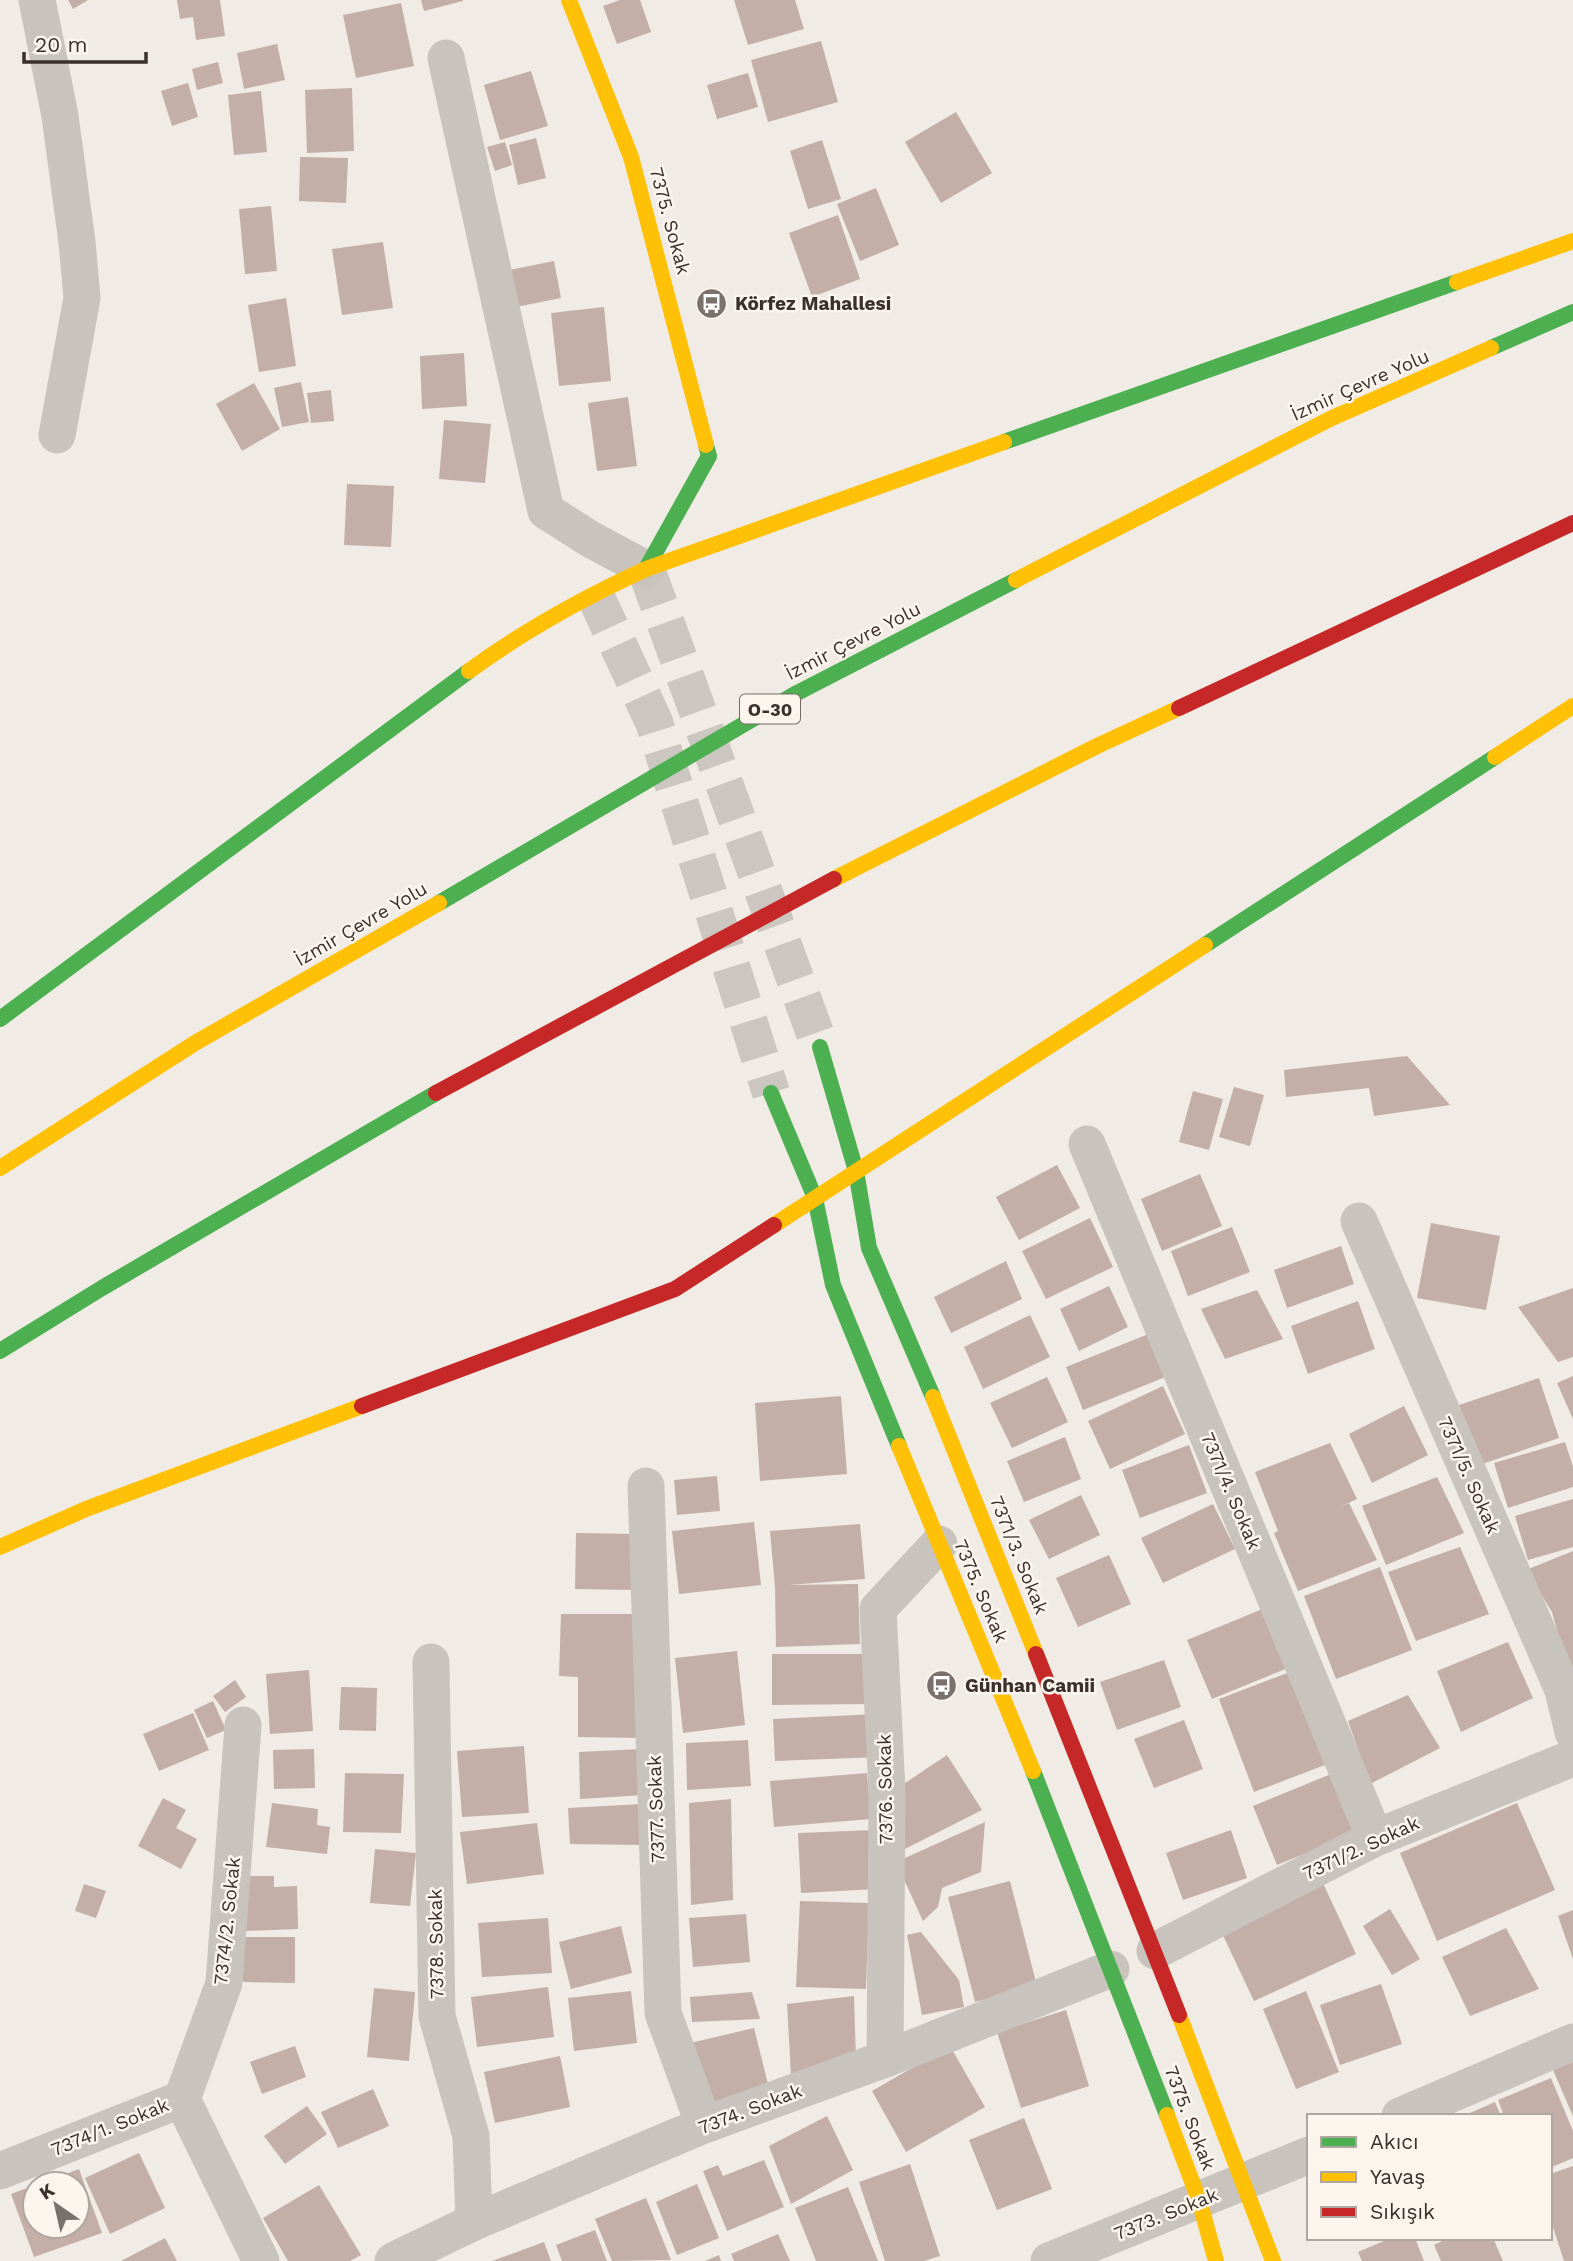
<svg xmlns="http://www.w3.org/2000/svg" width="1573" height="2261" font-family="'Work Sans',sans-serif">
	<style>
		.building { fill: #c3afa7 }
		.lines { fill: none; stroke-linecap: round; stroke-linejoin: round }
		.secondary-tunnel { stroke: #ccc6c0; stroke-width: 38; stroke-dasharray: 38 19; stroke-linecap: butt }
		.street { stroke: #c9c3be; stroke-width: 37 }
		.fast { stroke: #4caf50; stroke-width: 16 }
		.slow { stroke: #ffc107; stroke-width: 16 }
		.jam { stroke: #c62828; stroke-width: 16 }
		.labels { text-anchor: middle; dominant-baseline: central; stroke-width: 5; stroke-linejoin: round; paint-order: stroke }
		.shield { fill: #fbf5ee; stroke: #756b66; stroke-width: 2 }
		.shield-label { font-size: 18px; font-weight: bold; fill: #3b302b }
		.street-label { font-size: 19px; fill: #3b302b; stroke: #fbf5ee }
		.poi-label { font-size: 19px; font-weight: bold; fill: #3b302b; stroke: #fbf5ee; text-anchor: start }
	</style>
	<rect width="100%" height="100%" fill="#f0ebe5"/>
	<!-- building -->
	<g class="building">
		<polygon points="68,0 88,0 73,9"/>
		<polygon points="177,0 220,0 225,36 196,40 193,17 180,19"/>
		<polygon points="421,0 463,0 463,1 424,11"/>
		<polygon points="620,0 640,0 651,32 617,44 603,6"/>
		<polygon points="734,0 795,0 804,29 748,45"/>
		<polygon points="401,3 414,66 356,78 343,15"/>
		<polygon points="821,41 838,102 768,122 751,60"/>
		<polygon points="277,44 285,80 244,89 237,53"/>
		<polygon points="218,62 223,83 197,90 192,69"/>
		<polygon points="531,71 548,126 500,140 484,85"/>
		<polygon points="748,73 758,107 717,119 707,85"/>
		<polygon points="188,83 198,117 172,126 161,91"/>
		<polygon points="352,88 354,151 307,153 305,90"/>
		<polygon points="261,91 267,152 234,155 228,95"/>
		<polygon points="956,112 992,173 941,203 905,142"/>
		<polygon points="536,138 546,178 518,185 509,145"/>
		<polygon points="822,140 841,199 808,209 790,151"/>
		<polygon points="505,142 512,165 495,171 487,147"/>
		<polygon points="300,157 348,158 346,203 299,201"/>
		<polygon points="876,188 899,245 860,261 837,204"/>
		<polygon points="271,206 277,271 245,274 239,209"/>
		<polygon points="838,215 860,279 812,297 789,233"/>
		<polygon points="383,242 393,308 342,315 332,249"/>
		<polygon points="554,261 561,298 511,308 504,271"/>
		<polygon points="286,298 296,366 259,372 248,305"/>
		<polygon points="604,307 611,381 559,386 551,313"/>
		<polygon points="464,353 467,406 422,409 420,356"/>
		<polygon points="301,382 309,422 282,427 274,388"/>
		<polygon points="254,383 280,429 242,451 216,404"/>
		<polygon points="331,390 334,421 311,423 307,393"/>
		<polygon points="628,397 637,466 597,471 588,403"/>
		<polygon points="444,420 491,424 485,483 439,479"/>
		<polygon points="347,484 394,486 391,547 344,545"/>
		<polygon points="1407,1056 1450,1105 1374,1116 1369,1088 1286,1097 1284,1070"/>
		<polygon points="1234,1087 1264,1095 1250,1146 1219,1137"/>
		<polygon points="1193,1091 1223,1099 1209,1150 1179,1142"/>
		<polygon points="1057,1165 1080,1208 1019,1240 996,1197"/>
		<polygon points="1200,1174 1222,1226 1162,1251 1141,1199"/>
		<polygon points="1090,1218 1113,1267 1046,1299 1022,1251"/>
		<polygon points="1431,1223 1500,1236 1486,1310 1417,1298"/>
		<polygon points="1232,1227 1250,1272 1188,1296 1171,1251"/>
		<polygon points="1341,1246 1354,1284 1287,1308 1274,1270"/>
		<polygon points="1006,1261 1022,1299 951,1333 934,1297"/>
		<polygon points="1109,1286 1128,1327 1079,1351 1060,1309"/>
		<polygon points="1573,1288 1573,1357 1558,1362 1518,1307"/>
		<polygon points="1257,1290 1283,1339 1225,1359 1201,1309"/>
		<polygon points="1358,1301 1375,1349 1308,1374 1291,1326"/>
		<polygon points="1030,1315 1050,1357 983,1389 964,1347"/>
		<polygon points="1151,1333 1168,1376 1083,1410 1066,1367"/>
		<polygon points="1573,1376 1573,1419 1557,1383"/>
		<polygon points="1047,1377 1068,1422 1012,1448 990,1403"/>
		<polygon points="1539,1378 1559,1438 1476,1466 1456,1406"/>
		<polygon points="1163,1386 1185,1434 1110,1469 1088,1421"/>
		<polygon points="841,1396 847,1474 760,1481 755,1403"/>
		<polygon points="1404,1406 1428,1455 1372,1483 1349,1434"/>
		<polygon points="1065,1437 1081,1479 1024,1502 1007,1461"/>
		<polygon points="1565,1442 1573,1467 1573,1487 1508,1508 1494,1463"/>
		<polygon points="1330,1443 1357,1499 1335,1509 1349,1503 1377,1560 1298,1591 1274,1533 1278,1531 1255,1472"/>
		<polygon points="1189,1445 1207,1493 1140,1518 1122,1470"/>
		<polygon points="717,1476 720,1511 677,1515 674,1480"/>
		<polygon points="1437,1477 1464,1533 1386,1565 1362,1506"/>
		<polygon points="1081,1495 1100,1535 1049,1559 1029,1520"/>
		<polygon points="1573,1499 1573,1547 1528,1560 1515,1516"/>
		<polygon points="1213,1504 1235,1549 1163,1583 1141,1538"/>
		<polygon points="754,1522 761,1585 679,1594 672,1531"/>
		<polygon points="860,1524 865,1579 789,1585 858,1584 860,1644 776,1647 775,1587 770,1531"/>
		<polygon points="576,1533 637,1534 635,1590 575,1589"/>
		<polygon points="1460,1547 1489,1614 1416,1641 1388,1572"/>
		<polygon points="1573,1551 1573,1684 1572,1685 1552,1612 1526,1570"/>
		<polygon points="1109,1555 1131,1604 1078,1627 1056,1578"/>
		<polygon points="1380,1567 1412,1650 1336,1679 1304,1596"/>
		<polygon points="1265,1608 1290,1667 1212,1699 1187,1640"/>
		<polygon points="561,1614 643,1614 642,1738 578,1737 578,1677 559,1676"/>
		<polygon points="1508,1642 1533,1698 1461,1732 1437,1671"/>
		<polygon points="737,1651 745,1725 683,1733 675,1658"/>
		<polygon points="772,1654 870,1654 870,1704 772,1705"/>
		<polygon points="1164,1660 1181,1707 1117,1730 1100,1682"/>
		<polygon points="309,1670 313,1731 270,1734 266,1674"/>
		<polygon points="1290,1672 1325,1765 1254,1792 1219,1699"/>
		<polygon points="235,1680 246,1697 225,1712 213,1696"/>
		<polygon points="341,1687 377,1688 376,1731 339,1730"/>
		<polygon points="1408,1695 1440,1748 1370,1784 1348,1721"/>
		<polygon points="213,1701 226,1730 207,1738 194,1710"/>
		<polygon points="193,1713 209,1750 159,1771 143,1734"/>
		<polygon points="877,1714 879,1757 775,1761 773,1719"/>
		<polygon points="1184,1720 1203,1769 1154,1788 1134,1739"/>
		<polygon points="748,1740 751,1786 687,1790 686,1743"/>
		<polygon points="524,1746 529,1813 462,1817 457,1751"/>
		<polygon points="314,1749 315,1788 274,1789 273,1750"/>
		<polygon points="641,1749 644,1795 580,1799 579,1752"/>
		<polygon points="947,1755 982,1810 901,1851 893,1791"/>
		<polygon points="345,1773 404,1774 401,1833 343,1832"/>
		<polygon points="867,1773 871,1819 774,1827 770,1781"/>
		<polygon points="1331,1774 1355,1833 1277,1865 1253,1806"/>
		<polygon points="163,1798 186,1810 176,1828 197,1839 181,1869 138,1846"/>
		<polygon points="731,1799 733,1900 691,1905 689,1803"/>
		<polygon points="272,1803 318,1809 317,1825 330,1827 327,1854 266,1847"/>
		<polygon points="1517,1803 1555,1890 1437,1941 1400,1853"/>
		<polygon points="641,1804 645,1845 570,1844 568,1808"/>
		<polygon points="985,1822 981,1872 942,1888 938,1907 923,1921 896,1862"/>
		<polygon points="537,1823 544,1874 467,1884 460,1832"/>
		<polygon points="874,1830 877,1889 801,1893 798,1833"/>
		<polygon points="1231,1830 1247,1878 1183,1900 1166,1853"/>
		<polygon points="375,1849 416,1853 410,1906 370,1903"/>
		<polygon points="245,1876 274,1876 274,1887 297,1886 298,1929 246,1931"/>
		<polygon points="1010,1881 1037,1986 975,2002 948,1897"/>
		<polygon points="1322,1881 1356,1954 1254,2001 1220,1929"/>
		<polygon points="84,1884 106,1891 96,1918 75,1911"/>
		<polygon points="800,1901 869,1903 866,1989 796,1987"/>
		<polygon points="1390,1909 1420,1959 1392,1975 1363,1926"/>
		<polygon points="1573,1910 1573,1959 1558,1916"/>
		<polygon points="746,1914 750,1962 693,1967 689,1918"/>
		<polygon points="548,1918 552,1973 482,1977 478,1923"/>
		<polygon points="621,1926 632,1973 571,1989 559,1942"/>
		<polygon points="1506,1928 1539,1989 1470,2016 1442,1957"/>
		<polygon points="921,1932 959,1980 964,2007 922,2015 907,1935"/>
		<polygon points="243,1937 295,1937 295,1983 243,1982"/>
		<polygon points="1381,1984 1402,2044 1340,2065 1320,2005"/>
		<polygon points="548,1987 554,2037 477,2047 471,1997"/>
		<polygon points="374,1988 415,1992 409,2061 367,2057"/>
		<polygon points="631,1991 637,2043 574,2051 568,1998"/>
		<polygon points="1306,1991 1339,2072 1296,2089 1263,2009"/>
		<polygon points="752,1992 760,2019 692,2022 690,1997"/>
		<polygon points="854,1996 856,2063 791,2075 787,2004"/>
		<polygon points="1066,2010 1089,2086 1021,2108 997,2032"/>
		<polygon points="754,2028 770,2092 702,2109 686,2044"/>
		<polygon points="295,2046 306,2077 262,2094 250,2062"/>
		<polygon points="950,2046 985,2107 906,2152 872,2091"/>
		<polygon points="560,2056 570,2107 495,2123 484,2072"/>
		<polygon points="1573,2062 1573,2116 1553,2070"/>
		<polygon points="1551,2078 1573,2131 1573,2158 1550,2168 1550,2116 1504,2116 1498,2100"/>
		<polygon points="373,2089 389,2126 338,2148 321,2112"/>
		<polygon points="1495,2102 1501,2116 1463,2116"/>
		<polygon points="307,2106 327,2134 285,2164 264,2136"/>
		<polygon points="827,2116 853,2170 791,2204 769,2146"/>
		<polygon points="1024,2118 1052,2189 997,2210 969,2140"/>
		<polygon points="139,2153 165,2208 110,2234 85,2178"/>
		<polygon points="764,2160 784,2207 727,2231 703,2171 718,2165 723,2176"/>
		<polygon points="910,2164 940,2256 924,2261 885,2261 859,2182"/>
		<polygon points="1573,2166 1573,2261 1564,2261 1550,2218 1550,2174"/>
		<polygon points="79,2169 102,2233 34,2257 11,2194 35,2185 35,2226 77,2226 77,2184 40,2184"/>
		<polygon points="697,2184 719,2238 677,2255 656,2202"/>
		<polygon points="319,2185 361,2255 350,2261 288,2261 263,2218"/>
		<polygon points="848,2187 878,2261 816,2261 795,2208"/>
		<polygon points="646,2198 671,2260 612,2261 595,2219"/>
		<polygon points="595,2230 607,2261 562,2261 556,2245"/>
		<polygon points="778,2234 790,2261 734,2261 731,2254"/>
		<polygon points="165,2238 177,2261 121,2261"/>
		<polygon points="1391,2238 1415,2238 1424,2261 1362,2261 1358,2252"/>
		<polygon points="1448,2238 1493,2238 1503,2261 1441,2261 1434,2245"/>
		<polygon points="544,2242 551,2261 492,2261"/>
		<polygon points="719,2255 721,2261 705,2261"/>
	</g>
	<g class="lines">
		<!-- secondary-tunnel -->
		<g class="secondary-tunnel">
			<polyline points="646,569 820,1047"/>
			<polyline points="594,593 654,722 771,1093"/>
		</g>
		<!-- street -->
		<g class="street">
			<polyline points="37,0 60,116 77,242 82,298 57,435"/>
			<polyline points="446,58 546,511 590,539 646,569"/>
			<polyline points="1087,1144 1375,1838"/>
			<polyline points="1359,1221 1563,1690 1573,1732"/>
			<polyline points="646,1486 663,2013 704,2125"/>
			<polyline points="431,1662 437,2016 471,2136 474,2222"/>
			<polyline points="243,1725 224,1983 182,2099 261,2261"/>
			<polyline points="1155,1951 1375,1838 1573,1758"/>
			<polyline points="885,2059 887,1792 878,1609 939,1544"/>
			<polyline points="1400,2116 1573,2042"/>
			<polyline points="0,2171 182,2099"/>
			<polyline points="393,2261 474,2222 704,2125 885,2059 1111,1969"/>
			<polyline points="1049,2261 1309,2155"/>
		</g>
		<!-- fast -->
		<g class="fast">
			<polyline points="1491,348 1573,312"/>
			<polyline points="1004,442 1457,282"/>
			<polyline points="646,569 709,456 706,445"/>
			<polyline points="439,903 797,693 1016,580"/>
			<polyline points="1205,945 1495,757"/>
			<polyline points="0,1019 469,671"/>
			<polyline points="820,1047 856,1171 869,1248 933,1397"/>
			<polyline points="771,1093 815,1198 833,1285 899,1446"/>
			<polyline points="0,1351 102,1288 436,1093"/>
			<polyline points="1033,1771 1167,2115"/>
		</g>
		<!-- slow -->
		<g class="slow">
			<polyline points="569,0 631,157 706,445"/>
			<polyline points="1457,282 1573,241"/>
			<polyline points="1016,580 1332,418 1491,348"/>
			<path d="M469,671C525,630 583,598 646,569L1004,442"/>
			<polyline points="1495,757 1573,706"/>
			<polyline points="834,879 1097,746 1179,708"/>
			<polyline points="0,1168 195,1043 439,903"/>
			<polyline points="774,1225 1205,945"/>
			<polyline points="933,1397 1036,1654"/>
			<polyline points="899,1446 1033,1771"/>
			<polyline points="0,1547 86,1509 362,1406"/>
			<polyline points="1179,2015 1273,2261"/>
			<polyline points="1167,2115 1199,2200 1216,2261"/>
		</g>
		<!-- jam -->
		<g class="jam">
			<polyline points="1179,708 1573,523"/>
			<polyline points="436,1093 834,879"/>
			<polyline points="362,1406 675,1289 774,1225"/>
			<polyline points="1036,1654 1179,2015"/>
		</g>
	</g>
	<!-- icons -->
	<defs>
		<symbol id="bus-disc" viewBox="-11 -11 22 22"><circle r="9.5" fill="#7a716c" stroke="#fbf5ee"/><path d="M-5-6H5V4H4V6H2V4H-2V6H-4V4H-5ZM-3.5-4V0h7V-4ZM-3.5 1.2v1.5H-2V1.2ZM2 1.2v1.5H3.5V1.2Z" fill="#fff"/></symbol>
	</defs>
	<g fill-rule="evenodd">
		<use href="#bus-disc" x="694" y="286" width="35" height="35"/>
		<use href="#bus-disc" x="924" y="1668" width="35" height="35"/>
	</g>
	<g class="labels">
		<!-- shield labels -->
		<rect class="shield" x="740" y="694.5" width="60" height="29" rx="5"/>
		<g class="shield-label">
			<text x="770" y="709">O-30</text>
		</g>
		<!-- street labels -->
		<g class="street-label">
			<text transform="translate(670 221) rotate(75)">7375. Sokak</text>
			<text transform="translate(1360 385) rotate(-24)">İzmir Çevre Yolu</text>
			<text transform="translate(853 641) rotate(-27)">İzmir Çevre Yolu</text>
			<text transform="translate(361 924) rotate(-30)">İzmir Çevre Yolu</text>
			<text transform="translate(1469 1475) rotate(66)">7371/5. Sokak</text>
			<text transform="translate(1231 1491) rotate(67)">7371/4. Sokak</text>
			<text transform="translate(1019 1555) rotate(68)">7371/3. Sokak</text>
			<text transform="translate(981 1591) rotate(67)">7375. Sokak</text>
			<text transform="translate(885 1789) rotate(-91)">7376. Sokak</text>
			<text transform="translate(656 1809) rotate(-92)">7377. Sokak</text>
			<text transform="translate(1361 1848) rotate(-25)">7371/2. Sokak</text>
			<text transform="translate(227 1921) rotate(-84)">7374/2. Sokak</text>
			<text transform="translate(436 1944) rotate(-91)">7378. Sokak</text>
			<text transform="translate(750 2109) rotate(-21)">7374. Sokak</text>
			<text transform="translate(1190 2118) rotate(69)">7375. Sokak</text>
			<text transform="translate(110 2127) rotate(-22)">7374/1. Sokak</text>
			<text transform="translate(1166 2214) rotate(-22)">7373. Sokak</text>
		</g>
		<!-- poi labels -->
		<g class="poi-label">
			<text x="735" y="303">Körfez Mahallesi</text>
			<text x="965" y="1685">Günhan Camii</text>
		</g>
	</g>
	<!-- legend -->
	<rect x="1307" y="2114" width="245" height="126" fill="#fbf5ee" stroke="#aea6a0" stroke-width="2"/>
	<rect x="1321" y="2137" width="35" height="10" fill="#4caf50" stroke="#aea6a0" stroke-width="2"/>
	<text x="1370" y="2149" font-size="21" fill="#3b302b">Akıcı</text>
	<rect x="1321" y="2172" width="35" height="10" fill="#ffc107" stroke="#aea6a0" stroke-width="2"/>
	<text x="1370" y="2184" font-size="21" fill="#3b302b">Yavaş</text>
	<rect x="1321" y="2207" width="35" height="10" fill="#c62828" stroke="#aea6a0" stroke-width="2"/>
	<text x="1370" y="2219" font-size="21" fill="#3b302b">Sıkışık</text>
	<!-- north arrow -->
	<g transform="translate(56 2205) rotate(326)"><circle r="33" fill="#fbf5ee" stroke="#aea6a0" stroke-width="2"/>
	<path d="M0-5L12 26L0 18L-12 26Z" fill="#7a716c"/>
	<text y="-10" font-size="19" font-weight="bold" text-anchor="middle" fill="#3b302b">K</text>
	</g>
	<!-- scale -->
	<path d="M24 52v10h122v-10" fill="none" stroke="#3b302b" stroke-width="3.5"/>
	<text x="35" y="52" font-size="21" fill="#3b302b" stroke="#fbf5ee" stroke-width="5" paint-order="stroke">20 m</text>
</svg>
